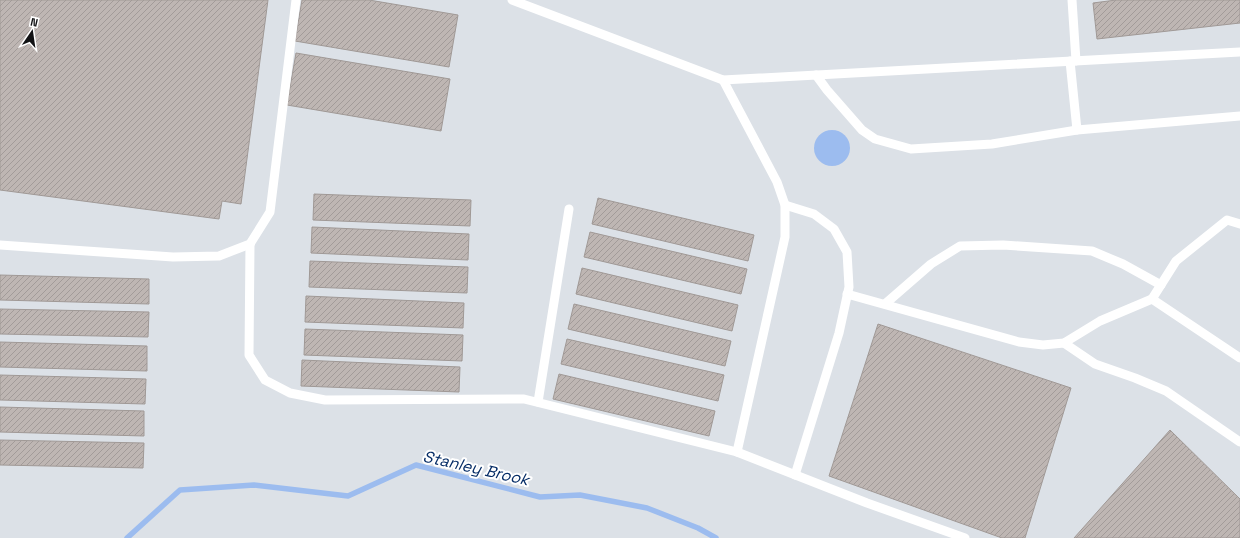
<svg xmlns="http://www.w3.org/2000/svg" width="1240" height="538" font-family="'Space Grotesk',sans-serif">
	<style>
		.water { fill: #9cbcef }
		.lines { fill: none; stroke-linecap: round; stroke-linejoin: round }
		.stream { stroke: #9cbcef; stroke-width: 5.5 }
		.building { fill: url(#building-hatch); stroke: #a09996 }
		.service { stroke: #fff; stroke-width: 9 }
		.labels { text-anchor: middle; dominant-baseline: central; stroke-width: 4; stroke-linejoin: round; paint-order: stroke }
		.water-label { font-size: 16px; font-style: italic; fill: #052c66; stroke: #fff }
	</style>
	<defs>
		<pattern id="building-hatch" width="6" height="6" patternUnits="userSpaceOnUse"><rect width="6" height="6" fill="#beb6b3"/><path d="M-1 1l2-2M0 6l6-6M5 7l2-2" fill="none" stroke="#a29b99"/></pattern>
	</defs>
	<rect width="100%" height="100%" fill="#dce1e7"/>
	<!-- water -->
	<circle class="water" cx="832" cy="148" r="18"/>
	<g class="lines">
		<!-- stream -->
		<polyline class="stream" points="127,538 180,490 254,485 348,496 416,465 540,497 580,495 647,508 698,528 716,538"/>
	</g>
	<!-- building -->
	<g class="building">
		<polygon points="0,0 268,0 241,204 222,201 219,219 0,190"/>
		<polygon points="302,0 369,0 458,15 449,67 295,41"/>
		<polygon points="1116,0 1240,0 1240,23 1097,39 1093,3"/>
		<polygon points="296,53 450,79 441,131 287,105"/>
		<polygon points="314,194 471,200 470,226 313,220"/>
		<polygon points="598,198 754,235 748,261 592,224"/>
		<polygon points="312,227 469,234 468,260 311,253"/>
		<polygon points="590,232 747,269 741,294 584,257"/>
		<polygon points="310,261 468,267 467,293 309,287"/>
		<polygon points="582,268 738,305 732,331 576,294"/>
		<polygon points="0,275 149,279 149,304 0,300"/>
		<polygon points="306,296 464,303 463,328 305,322"/>
		<polygon points="574,304 731,341 725,366 568,329"/>
		<polygon points="0,309 149,312 148,337 0,334"/>
		<polygon points="878,324 1071,388 1025,538 1002,538 829,476"/>
		<polygon points="305,329 463,335 462,361 304,355"/>
		<polygon points="567,339 724,375 718,401 561,364"/>
		<polygon points="0,342 147,346 147,371 0,367"/>
		<polygon points="302,360 460,367 459,392 301,386"/>
		<polygon points="559,374 715,411 709,436 553,399"/>
		<polygon points="0,375 146,379 145,404 0,400"/>
		<polygon points="0,407 144,411 144,436 0,432"/>
		<polygon points="1170,430 1240,499 1240,538 1074,538"/>
		<polygon points="0,440 144,443 143,468 0,465"/>
	</g>
	<g class="lines">
		<!-- service -->
		<g class="service">
			<polyline points="512,0 723,80 1240,52"/>
			<polyline points="1072,0 1076,61"/>
			<polyline points="1070,61 1077,130 1240,116"/>
			<polyline points="816,75 827,90 862,130 875,139 911,149 992,144 1077,130"/>
			<polyline points="723,80 777,182 785,205 785,237 737,452"/>
			<polyline points="785,205 814,214 834,229 847,252 849,287 839,333 795,475"/>
			<polyline points="1240,224 1227,220 1176,261 1152,299 1240,358"/>
			<polyline points="250,244 249,355 265,380 290,393 325,400 524,399 737,452 867,503 965,538"/>
			<polyline points="0,245 173,257 219,256 250,244 270,212 296,0"/>
			<polyline points="847,294 1019,342 1043,345 1064,343 1100,321 1152,299"/>
			<polyline points="885,304 931,264 960,246 1003,245 1092,251 1123,264 1161,285"/>
			<polyline points="1064,343 1095,364 1135,378 1166,391 1240,442"/>
			<polyline points="538,402 569,209"/>
		</g>
	</g>
	<g class="labels">
		<!-- water labels -->
		<g class="water-label">
			<text transform="translate(476 468) rotate(13)">Stanley Brook</text>
		</g>
	</g>
	<!-- north arrow -->
	<g transform="translate(32 32) rotate(13)" stroke="#ffffff" stroke-width="3" paint-order="stroke">
	<path d="M0-3L7 15L0 10L-7 15Z" fill="#111214"/>
	<text y="-6" font-size="11" font-weight="bold" text-anchor="middle" fill="#111214">N</text>
	</g>
</svg>
